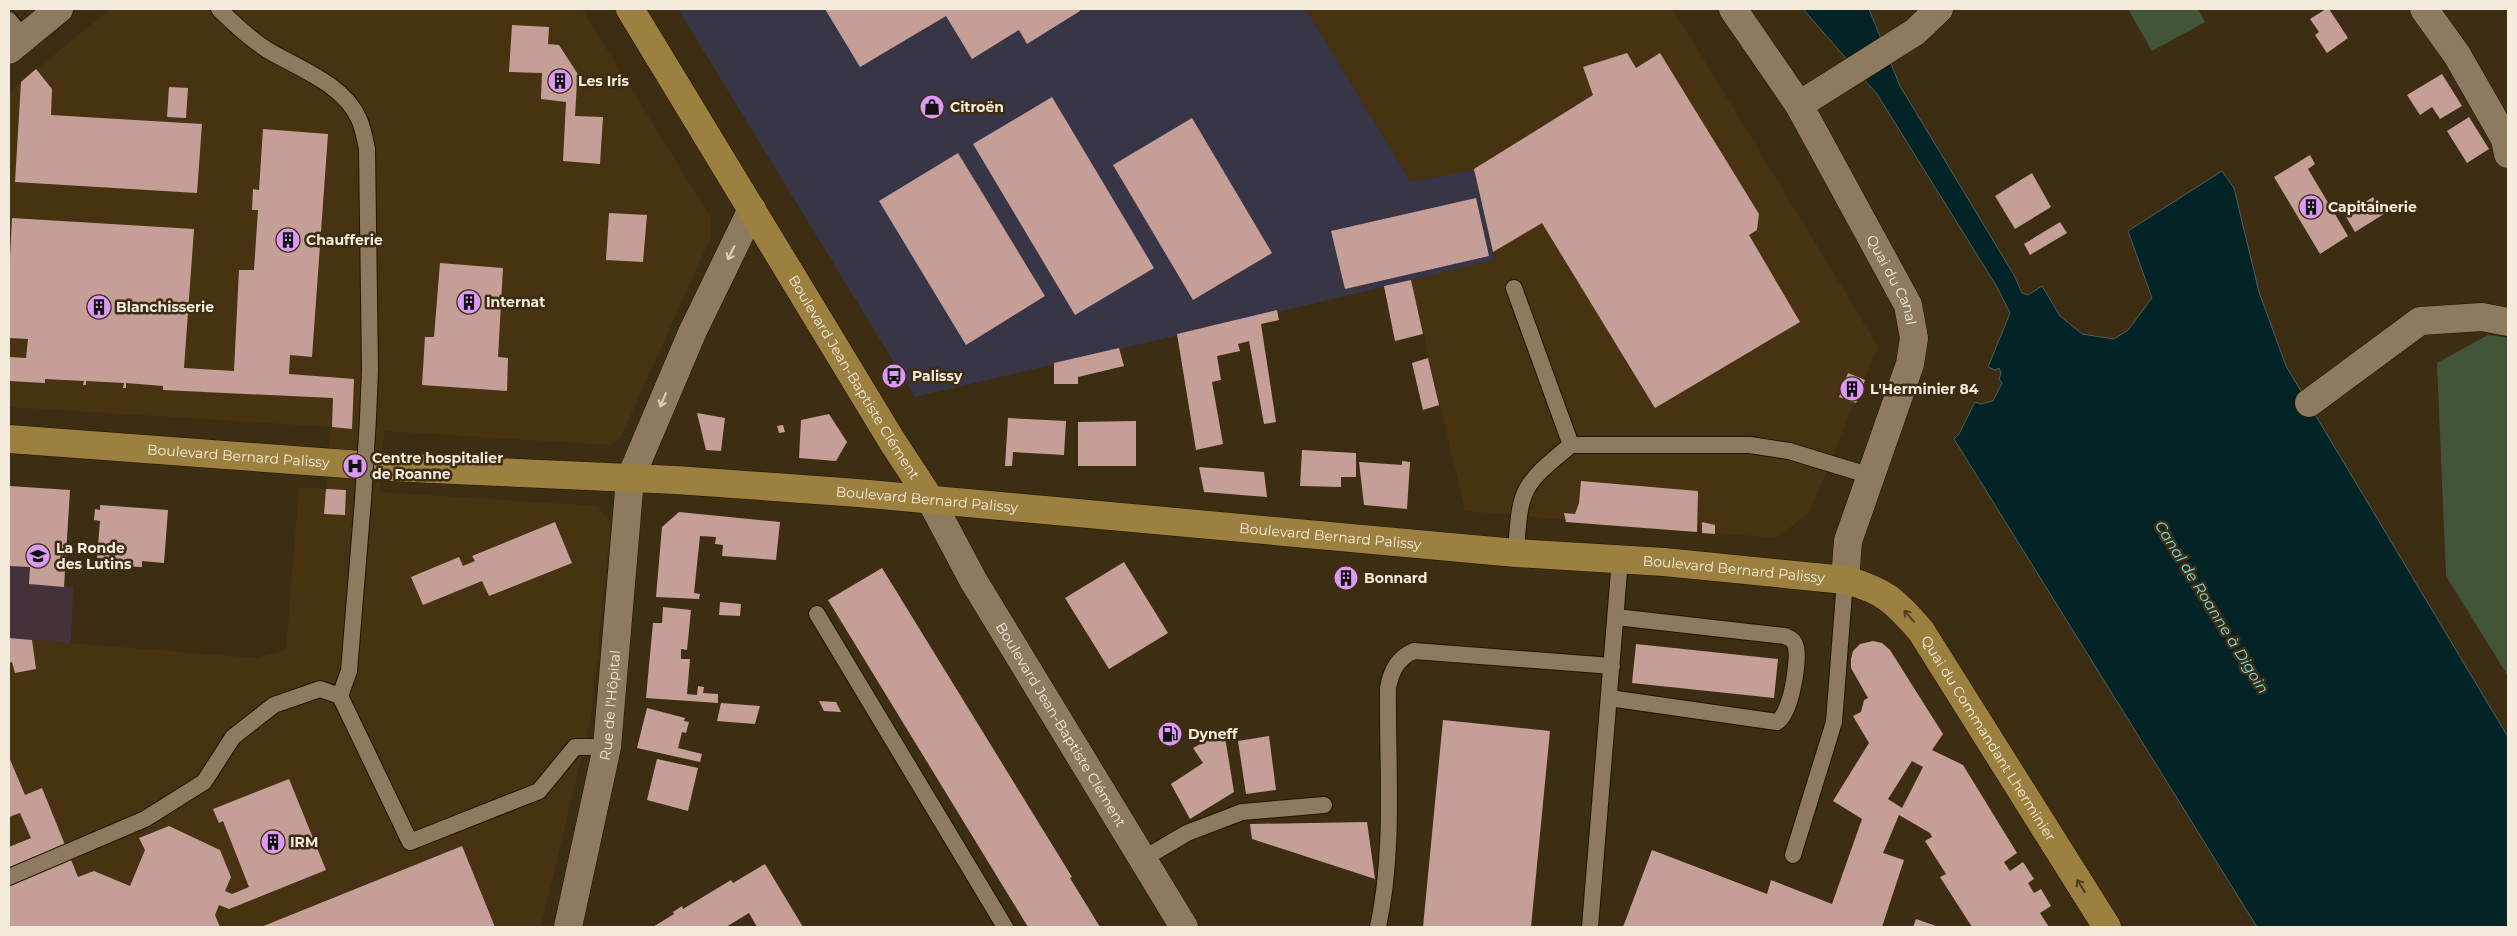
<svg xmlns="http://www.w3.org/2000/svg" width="2517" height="936" font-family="Montserrat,sans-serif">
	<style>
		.commercial { fill: #383546 }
		.built { fill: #473311 }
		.education { fill: #44323a }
		.green { fill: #435538 }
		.water { fill: #032427; stroke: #4c605d }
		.building { fill: #c59f97; fill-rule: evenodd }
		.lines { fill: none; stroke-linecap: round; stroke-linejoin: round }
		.service-casing { stroke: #241500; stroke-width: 18 }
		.minor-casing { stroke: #241500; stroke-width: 29 }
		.tertiary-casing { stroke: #241500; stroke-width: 29 }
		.primary-casing { stroke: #241500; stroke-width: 29 }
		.service { stroke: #8e7b5f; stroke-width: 16 }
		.minor { stroke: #8e7b5f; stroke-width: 28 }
		.tertiary { stroke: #8e7b5f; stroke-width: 28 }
		.primary { stroke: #9c8040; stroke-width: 28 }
		.service-bridge-casing { stroke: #241500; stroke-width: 18; stroke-linecap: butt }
		.service-bridge { stroke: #8e7b5f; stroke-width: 16 }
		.oneway { stroke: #dbcfbd }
		.oneway2 { stroke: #503e1b }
		.labels { text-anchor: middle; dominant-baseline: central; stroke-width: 5; stroke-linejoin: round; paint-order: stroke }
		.poi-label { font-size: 14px; font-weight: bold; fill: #f5ebdc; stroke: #3d2d12; text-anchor: start }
		.street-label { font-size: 14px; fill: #f5ebdc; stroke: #3d2d12 }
		.water-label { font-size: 15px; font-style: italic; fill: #78dae2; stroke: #3d2d12 }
	</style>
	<rect width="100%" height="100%" fill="#3d2d12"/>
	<!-- commercial -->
	<polygon class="commercial" points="678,9 1306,9 1411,182 1474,169 1495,261 915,397"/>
	<!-- built -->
	<g class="built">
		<polygon points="110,9 582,9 711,218 710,239 620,439 610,445 384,431 380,492 598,506 611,524 591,717 541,927 9,927 9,638 255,658 286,650 299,487 326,489 331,427 9,407 9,92"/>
		<polygon points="1306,9 1673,9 1878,346 1809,513 1776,538 1465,511 1411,280 1495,260 1474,170 1411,182"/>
	</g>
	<!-- education -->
	<polygon class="education" points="9,486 45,488 45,494 61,524 68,525 64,586 73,587 71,643 9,638"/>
	<!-- green -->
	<g class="green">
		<polygon points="2128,9 2198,9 2205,22 2152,51"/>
		<polygon points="2488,335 2508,338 2508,676 2446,576 2437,363"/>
	</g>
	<!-- water -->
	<polygon class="water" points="1803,9 1869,9 1900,86 2014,275 2022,293 2028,295 2042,286 2060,316 2082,334 2114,339 2128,330 2152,298 2128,231 2222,171 2234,188 2259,292 2286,366 2508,737 2508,927 2257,927 1954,439 1959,434 1975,402 1981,404 1993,401 2002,383 1999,379 2001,373 1999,368 1995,370 1988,367 2010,313 1997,287 1877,94"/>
	<!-- building -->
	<g class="building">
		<polygon points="825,9 1079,9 1080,11 1027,44 1019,30 972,59 946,16 860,67"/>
		<polygon points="2326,9 2329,9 2348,38 2327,53 2315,35 2319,32 2310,19"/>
		<polygon points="512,25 549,27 548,44 559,45 581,79 577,82 575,116 603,117 600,164 563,161 566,102 541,99 542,73 509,72"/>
		<polygon points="1627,53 1636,68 1660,53 1759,214 1757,230 1749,235 1800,322 1655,408 1542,223 1493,252 1474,169 1593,95 1583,67"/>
		<polygon points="36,69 52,89 51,115 202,124 197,193 15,182 21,82"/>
		<polygon points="2442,74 2462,106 2440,119 2432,107 2420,115 2407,95"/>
		<polygon points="169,87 188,88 186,118 167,117"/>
		<polygon points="1052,97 1154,268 1075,315 973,144"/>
		<polygon points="2469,117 2489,149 2467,163 2447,131"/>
		<polygon points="1192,118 1272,253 1193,300 1113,165"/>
		<polygon points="263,129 328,134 312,357 290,355 289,374 354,379 352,429 332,427 333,398 163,390 163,386 126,383 126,388 123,388 124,383 86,381 86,385 83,385 84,381 45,379 45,383 9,381 9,357 26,358 28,339 9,338 9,277 12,218 194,229 184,368 234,371 239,270 254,270 258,210 252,210 253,189 259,190"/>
		<polygon points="958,153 1045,296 966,345 879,201"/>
		<polygon points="2310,155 2315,164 2308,169 2348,236 2320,254 2274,177"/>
		<polygon points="2032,173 2051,207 2015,229 1995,196"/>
		<polygon points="2373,197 2384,214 2355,232 2345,215"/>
		<polygon points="1476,198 1489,256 1345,289 1331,231"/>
		<polygon points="609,213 647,215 643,262 606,260"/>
		<polygon points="2060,222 2067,233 2030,255 2024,244"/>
		<polygon points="440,263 503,268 498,357 508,358 507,391 422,385 425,337 434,337"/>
		<polygon points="1411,280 1423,334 1395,341 1384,286"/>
		<polygon points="1277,310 1279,320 1261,324 1276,422 1264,424 1249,341 1238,344 1240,351 1217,356 1221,380 1212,382 1223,444 1196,450 1177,334"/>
		<polygon points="1119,348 1124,366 1078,377 1078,384 1054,384 1054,363"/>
		<polygon points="1428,358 1439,405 1423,410 1412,363"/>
		<polygon points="1848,373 1865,380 1856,403 1839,397"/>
		<polygon points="697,413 725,418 721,451 706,450"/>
		<polygon points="829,414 847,442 836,461 799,458 801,420"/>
		<polygon points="1008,418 1066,421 1064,455 1013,452 1012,466 1005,466"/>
		<polygon points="1136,421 1136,466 1078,466 1078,422"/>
		<polygon points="783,425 785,432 779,433 777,426"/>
		<polygon points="1302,450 1356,453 1356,477 1341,477 1341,487 1300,486"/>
		<polygon points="1402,461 1410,462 1407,509 1364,505 1359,462 1402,465"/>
		<polygon points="1199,467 1264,472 1267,497 1204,492"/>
		<polygon points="1581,481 1698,491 1697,532 1566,522 1564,513 1575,514 1579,503"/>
		<polygon points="9,486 70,490 64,587 29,584 30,567 9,566"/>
		<polygon points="326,489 346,490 345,515 324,514"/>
		<polygon points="100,505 168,510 164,563 142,561 142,567 119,566 119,560 97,558 100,521 94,520 95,509 100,510"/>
		<polygon points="679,512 780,522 776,560 722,556 723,545 715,544 716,537 700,536 694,593 700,594 699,599 656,597 662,527"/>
		<polygon points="555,522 572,563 489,596 482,581 423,605 411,577 459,557 463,566 475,561 472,556"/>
		<polygon points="1702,522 1715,525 1715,534 1702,533"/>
		<polygon points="1124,562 1168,633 1109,669 1065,598"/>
		<polygon points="1340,567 1353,569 1351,589 1338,588"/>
		<polygon points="882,568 1072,877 1070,878 1100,927 1028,927 828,600"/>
		<polygon points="720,602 741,604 740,616 719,615"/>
		<polygon points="663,607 691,610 687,650 681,649 681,659 690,659 687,694 697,695 698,686 704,687 703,693 718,694 718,703 646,698 653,623 662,623"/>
		<polygon points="9,638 32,640 36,669 15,673 12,662 9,663"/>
		<path d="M1873,641L1882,643L1890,650L1943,734L1932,750L1963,765L2017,853L2004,862L2010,871L2023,862L2034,879L2028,883L2034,893L2041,889L2051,906L2040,913L2049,927H1972L1940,877L1946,874L1925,841L1932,837L1930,833L1899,815L1883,853L1904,860L1882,927H1623L1652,850L1767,894L1771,880L1832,904L1862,819L1833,801L1869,743L1853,716L1861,712L1864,700L1868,698L1851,668V659L1853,651L1860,644ZM1912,761L1923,767L1902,808L1888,799Z"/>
		<polygon points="1636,644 1778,659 1774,698 1632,683"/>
		<polygon points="819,701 836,702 841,712 824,711"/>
		<polygon points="721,703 760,706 755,724 717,721"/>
		<polygon points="647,708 685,718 684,721 689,722 686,733 682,732 678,748 702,754 700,762 637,748"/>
		<polygon points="1443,720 1550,731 1531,927 1423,927"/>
		<polygon points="1224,731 1234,792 1190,819 1171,784 1203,763 1193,748"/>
		<polygon points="1269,736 1276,790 1246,794 1238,741"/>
		<polygon points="9,757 25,795 42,788 78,877 94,871 130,886 145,850 139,838 169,826 220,850 231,877 225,891 232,894 249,887 223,821 219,823 213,809 289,779 326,870 229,909 219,905 215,915 220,927 9,927 9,847 31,838 20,813 9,817"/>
		<polygon points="657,759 698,768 688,811 647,800"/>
		<polygon points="1367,822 1375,879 1252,839 1250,824"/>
		<polygon points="462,846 495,927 261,927"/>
		<polygon points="765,864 803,927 757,927 749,913 726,927 653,927 674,914 673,912 682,906 683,909 731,880 733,883"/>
		<polygon points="1916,919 1939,927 1913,927"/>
	</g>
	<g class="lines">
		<defs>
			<g id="service">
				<path d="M219,9C234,24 250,39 269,51C300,69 343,84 359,119C363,128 365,139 367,149L370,370L368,418"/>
				<polyline points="9,20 24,38"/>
				<polyline points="1514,288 1571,445 1750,445 1789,451 1871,476"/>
				<path d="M1516,553C1520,488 1521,486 1571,445"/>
				<polyline points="817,614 1005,927"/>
				<polyline points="340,696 349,671 363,500"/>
				<path d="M1609,698L1777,722C1791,714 1799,662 1796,647C1795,641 1790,638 1785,636L1616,617"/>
				<polyline points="1793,855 1834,722 1845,580"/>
				<polyline points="1143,859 1187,833 1242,812 1324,805"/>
				<polyline points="9,877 145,819 204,782 233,737 274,705 320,689 340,696 410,842 539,791 575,747 607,747"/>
				<path d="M1378,927C1395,848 1387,768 1388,688C1391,672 1397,658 1414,651L1612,666"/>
				<polyline points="1590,927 1620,559"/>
			</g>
			<g id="minor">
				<polyline points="2424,9 2457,55 2505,139 2508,154"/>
				<polyline points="9,50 59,9"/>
				<polyline points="1799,105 1915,32 1939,9"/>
				<polyline points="2309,403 2420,321 2482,317 2508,322"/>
				<path id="s1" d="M568,927L607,747L630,479L692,333L752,209"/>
			</g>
			<g id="tertiary">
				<path id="s2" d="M1733,9L1799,105L1908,305L1914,338L1910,364L1848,541L1845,580"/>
				<path id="s3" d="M930,499L973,580L1184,927"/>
			</g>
			<g id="primary">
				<path id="s4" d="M630,9L892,441L930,499"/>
				<path id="s5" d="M9,439L388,467L676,480L858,493L1516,553L1664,562L1845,580C1884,590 1895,601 1921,631L2107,927"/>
			</g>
		</defs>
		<!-- service casing -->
		<use href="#service" class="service-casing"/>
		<!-- minor casing -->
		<use href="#minor" class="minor-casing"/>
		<!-- tertiary casing -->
		<use href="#tertiary" class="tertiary-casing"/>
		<!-- primary casing -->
		<use href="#primary" class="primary-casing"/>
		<!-- service -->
		<use href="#service" class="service"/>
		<!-- minor -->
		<use href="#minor" class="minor"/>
		<!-- tertiary -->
		<use href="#tertiary" class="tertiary"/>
		<!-- primary -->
		<use href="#primary" class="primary"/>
		<defs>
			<polyline id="service-bridge" points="363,500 368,418"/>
		</defs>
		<!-- service-bridge casing -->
		<use href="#service-bridge" class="service-bridge-casing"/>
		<!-- service-bridge -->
		<use href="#service-bridge" class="service-bridge"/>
	</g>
	<!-- one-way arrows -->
	<defs><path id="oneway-shaft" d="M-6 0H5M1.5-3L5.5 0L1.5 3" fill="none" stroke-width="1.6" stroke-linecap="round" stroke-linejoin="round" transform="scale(1.25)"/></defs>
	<g class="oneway">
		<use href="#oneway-shaft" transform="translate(731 253) rotate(116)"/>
		<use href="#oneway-shaft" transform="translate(663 400) rotate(113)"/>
	</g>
	<g class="oneway2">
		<use href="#oneway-shaft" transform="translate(1909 616) rotate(-131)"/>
		<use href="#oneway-shaft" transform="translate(2081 886) rotate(-122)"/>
	</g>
	<!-- icons -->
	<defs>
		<symbol id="building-disc" viewBox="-11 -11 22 22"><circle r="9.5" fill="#dc99f4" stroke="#3d2d12"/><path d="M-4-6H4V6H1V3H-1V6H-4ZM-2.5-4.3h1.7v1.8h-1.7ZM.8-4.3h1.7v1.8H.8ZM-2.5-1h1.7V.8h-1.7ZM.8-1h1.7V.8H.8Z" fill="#111"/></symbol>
		<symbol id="shop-disc" viewBox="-11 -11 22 22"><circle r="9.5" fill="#dc99f4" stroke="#3d2d12"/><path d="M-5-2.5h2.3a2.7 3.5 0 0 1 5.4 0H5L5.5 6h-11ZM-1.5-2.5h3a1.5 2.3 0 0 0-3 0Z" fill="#111"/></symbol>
		<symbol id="bus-disc" viewBox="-11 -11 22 22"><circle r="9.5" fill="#dc99f4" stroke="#3d2d12"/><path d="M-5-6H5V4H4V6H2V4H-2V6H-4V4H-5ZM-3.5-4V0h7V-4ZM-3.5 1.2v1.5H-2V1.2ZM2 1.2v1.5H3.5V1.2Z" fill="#111"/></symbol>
		<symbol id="hospital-disc" viewBox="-11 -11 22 22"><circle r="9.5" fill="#dc99f4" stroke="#3d2d12"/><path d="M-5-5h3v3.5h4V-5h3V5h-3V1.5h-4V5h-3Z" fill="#111"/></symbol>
		<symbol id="school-disc" viewBox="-11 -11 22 22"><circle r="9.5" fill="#dc99f4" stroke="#3d2d12"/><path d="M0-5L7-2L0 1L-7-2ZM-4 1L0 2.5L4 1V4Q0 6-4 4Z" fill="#111"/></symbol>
		<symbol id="fuel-disc" viewBox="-11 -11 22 22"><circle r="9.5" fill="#dc99f4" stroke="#3d2d12"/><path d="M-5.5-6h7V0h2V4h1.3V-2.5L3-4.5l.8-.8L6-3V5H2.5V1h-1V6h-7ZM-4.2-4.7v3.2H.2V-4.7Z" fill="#111"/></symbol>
	</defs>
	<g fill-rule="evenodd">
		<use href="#building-disc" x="546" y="67" width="28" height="28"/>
		<use href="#shop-disc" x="918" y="93" width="28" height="28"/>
		<use href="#building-disc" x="2297" y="193" width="28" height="28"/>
		<use href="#building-disc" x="274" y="226" width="28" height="28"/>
		<use href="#building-disc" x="455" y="288" width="28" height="28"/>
		<use href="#building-disc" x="85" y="293" width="28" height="28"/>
		<use href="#bus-disc" x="880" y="362" width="28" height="28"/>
		<use href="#building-disc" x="1838" y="375" width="28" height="28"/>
		<use href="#hospital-disc" x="341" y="452" width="28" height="28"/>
		<use href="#school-disc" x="24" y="542" width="28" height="28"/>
		<use href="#building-disc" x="1332" y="564" width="28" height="28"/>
		<use href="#fuel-disc" x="1156" y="720" width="28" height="28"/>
		<use href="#building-disc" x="259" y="828" width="28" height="28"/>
	</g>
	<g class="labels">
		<!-- poi labels -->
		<g class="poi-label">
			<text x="578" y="81">Les Iris</text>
			<text x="950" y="107">Citroën</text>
			<text x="2328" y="207">Capitainerie</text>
			<text x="306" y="240">Chaufferie</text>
			<text x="486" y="302">Internat</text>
			<text x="116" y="307">Blanchisserie</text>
			<text x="912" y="376">Palissy</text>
			<text x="1870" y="389">L'Herminier 84</text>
			<text x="372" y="458">Centre hospitalier<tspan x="372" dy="16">de Roanne</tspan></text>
			<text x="56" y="548">La Ronde<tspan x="56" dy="16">des Lutins</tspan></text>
			<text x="1364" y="578">Bonnard</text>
			<text x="1188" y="734">Dyneff</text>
			<text x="290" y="842">IRM</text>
		</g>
		<!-- street labels -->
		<g class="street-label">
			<text stroke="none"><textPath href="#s2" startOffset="315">Quai du Canal</textPath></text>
			<text stroke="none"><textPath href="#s4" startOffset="431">Boulevard Jean-Baptiste Clément</textPath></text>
			<text stroke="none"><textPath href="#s5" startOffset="230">Boulevard Bernard Palissy</textPath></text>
			<text stroke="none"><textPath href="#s5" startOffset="920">Boulevard Bernard Palissy</textPath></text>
			<text stroke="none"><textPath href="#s5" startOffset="1325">Boulevard Bernard Palissy</textPath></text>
			<text stroke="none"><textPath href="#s5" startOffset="1730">Boulevard Bernard Palissy</textPath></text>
			<text stroke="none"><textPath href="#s1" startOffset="226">Rue de l'Hôpital</textPath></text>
			<text stroke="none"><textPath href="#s3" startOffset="261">Boulevard Jean-Baptiste Clément</textPath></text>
			<text stroke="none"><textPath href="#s5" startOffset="2062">Quai du Commandant Lherminier</textPath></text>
		</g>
		<!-- water labels -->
		<g class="water-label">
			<text transform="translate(2212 607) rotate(58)">Canal de Roanne à Digoin</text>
		</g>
	</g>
	<!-- border -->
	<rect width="2517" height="936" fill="none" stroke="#f5ebdc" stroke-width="20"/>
</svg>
